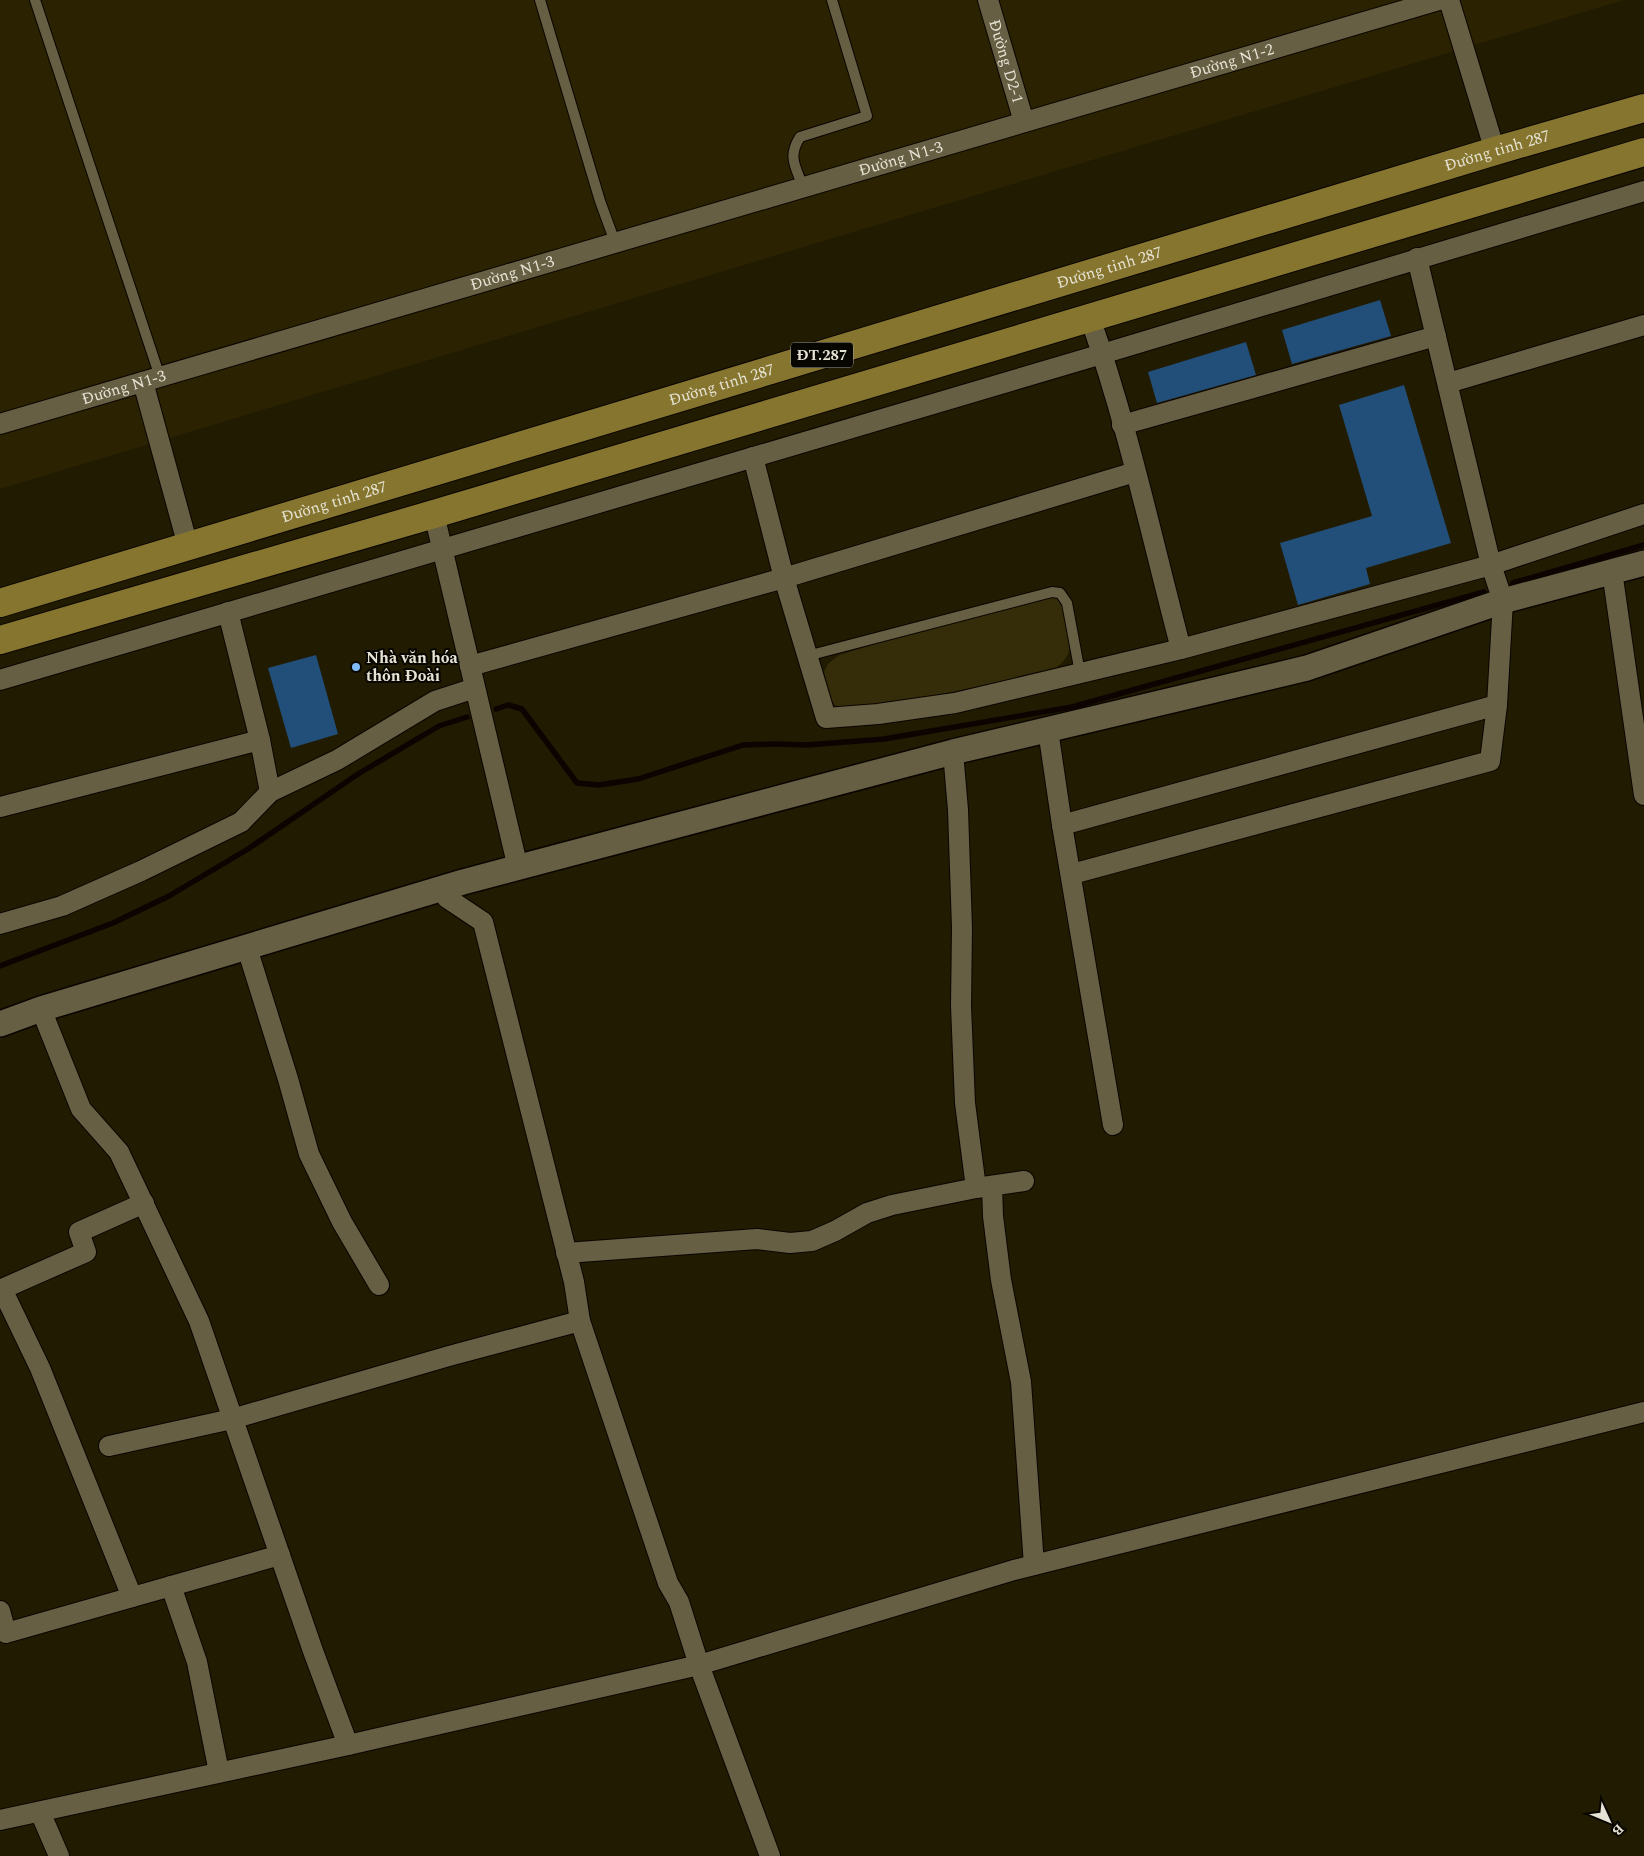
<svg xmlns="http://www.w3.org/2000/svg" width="1644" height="1856" font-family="Spectral,serif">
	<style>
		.built { fill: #2a2200 }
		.green { fill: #352d09 }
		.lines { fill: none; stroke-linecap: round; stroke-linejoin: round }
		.stream { stroke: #0d0300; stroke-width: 5.5 }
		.building { fill: #224e7a }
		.service-casing { stroke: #0b0500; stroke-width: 12 }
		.minor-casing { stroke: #0b0500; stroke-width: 22 }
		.tertiary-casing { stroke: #0b0500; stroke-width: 28 }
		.primary-casing { stroke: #0b0500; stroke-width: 30 }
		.service { stroke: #665f43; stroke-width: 10 }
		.minor { stroke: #665f43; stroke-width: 20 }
		.tertiary { stroke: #665f43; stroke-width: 25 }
		.primary { stroke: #85752e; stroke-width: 28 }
		.poi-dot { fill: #81bcfa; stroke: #080601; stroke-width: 2 }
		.labels { text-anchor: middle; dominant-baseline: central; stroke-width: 4; stroke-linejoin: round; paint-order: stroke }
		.shield { fill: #080601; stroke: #a4a195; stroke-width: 1 }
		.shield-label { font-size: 15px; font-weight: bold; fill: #e7e3d4 }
		.street-label { font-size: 16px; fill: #e7e3d4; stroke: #080601 }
		.poi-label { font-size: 16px; font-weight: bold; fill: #e7e3d4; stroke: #080601; text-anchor: start }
	</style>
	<rect width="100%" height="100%" fill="#211b01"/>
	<!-- built -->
	<polygon class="built" points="0,0 1624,0 0,489"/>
	<!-- green -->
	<path class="green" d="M1043,593L1062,597C1070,627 1082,651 1052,671L918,699L839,709L831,701L824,672L828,664L839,655Z"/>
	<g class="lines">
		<!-- stream -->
		<g class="stream">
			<polyline points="1513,583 1644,545"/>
			<polyline points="496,709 508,705 522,709 577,783 599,785 638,779 743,745 775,744 807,745 884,739 1072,707 1484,592"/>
			<polyline points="0,966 113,923 169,896 248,849 358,774 439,726 467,717"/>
		</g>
	</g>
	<!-- building -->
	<g class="building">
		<polygon points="1380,300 1391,336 1292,364 1282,330"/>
		<polygon points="1246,342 1256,375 1157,403 1148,372"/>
		<polygon points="1404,385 1451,543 1366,568 1370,584 1298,605 1280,543 1372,516 1339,405"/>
		<polygon points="316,655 338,734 291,748 268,668"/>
	</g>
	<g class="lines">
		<defs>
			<g id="service">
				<polyline points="35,0 160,377"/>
				<polyline points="540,0 600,201 615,242"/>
				<path d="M803,187C796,167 787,157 800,137L867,116L832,0"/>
				<polyline points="807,656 1052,592 1060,593 1067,603 1080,673"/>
			</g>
			<g id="minor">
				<path id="s1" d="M988,0L1024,122"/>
				<polyline points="1449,0 1495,151"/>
				<path d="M1090,318C1128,426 1152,539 1181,649L1491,565L1644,514"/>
				<polyline points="143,382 188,546"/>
				<polyline points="1448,383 1644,325"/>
				<path id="s2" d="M0,424L1439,0"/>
				<polyline points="1122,425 1436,336"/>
				<polyline points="753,457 784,578 826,718 878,714 955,703 1181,649"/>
				<polyline points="434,514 518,868"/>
				<polyline points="1612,571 1644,795"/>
				<polyline points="470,666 784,578 1135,472"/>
				<polyline points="0,680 1102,354 1644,191"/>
				<polyline points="1048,730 1062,825 1113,1125"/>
				<polyline points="953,752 958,810 962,928 961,1006 965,1103 976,1188"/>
				<polyline points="270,792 337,760 435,701 475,688"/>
				<polyline points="0,807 260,740"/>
				<polyline points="1062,825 1497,705"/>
				<polyline points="1072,874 1490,761 1497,705 1503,601 1491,565 1417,258"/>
				<polyline points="442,889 447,898 483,922 574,1282 580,1321 668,1583 679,1602 699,1665 770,1856"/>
				<polyline points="0,924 62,906 141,871 241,822 270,792 260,740 228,612"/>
				<polyline points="247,948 288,1079 309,1154 342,1222 379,1285"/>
				<polyline points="41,1009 81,1109 119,1152 199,1321 313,1651 348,1745"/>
				<polyline points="992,1186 993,1216 1001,1280 1021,1382 1034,1565"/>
				<polyline points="566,1253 757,1239 790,1243 812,1241 835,1231 867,1213 892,1205 976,1188 1024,1181"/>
				<polyline points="109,1446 232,1419 449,1356 580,1321"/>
				<polyline points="171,1586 197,1662 219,1772"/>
				<polyline points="132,1597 40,1368 2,1289 86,1252 79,1232 144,1203"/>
				<polyline points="0,1611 6,1633 280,1555"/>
				<polyline points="40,1812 59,1856"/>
				<polyline points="0,1820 348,1745 699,1665 1014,1570 1644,1412"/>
			</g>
			<polyline id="tertiary" points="0,1024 41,1009 463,882 953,752 1307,668 1503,601 1644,563"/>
			<g id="primary">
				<path id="s3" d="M0,603L1495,151L1644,108"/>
				<polyline points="0,640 434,514 1644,152"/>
			</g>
		</defs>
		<!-- service casing -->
		<use href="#service" class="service-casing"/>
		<!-- minor casing -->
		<use href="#minor" class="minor-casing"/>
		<!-- tertiary casing -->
		<use href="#tertiary" class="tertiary-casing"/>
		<!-- primary casing -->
		<use href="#primary" class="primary-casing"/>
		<!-- service -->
		<use href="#service" class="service"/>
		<!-- minor -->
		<use href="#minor" class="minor"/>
		<!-- tertiary -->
		<use href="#tertiary" class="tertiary"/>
		<!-- primary -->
		<use href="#primary" class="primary"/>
	</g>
	<!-- markers -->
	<circle class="poi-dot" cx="356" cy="667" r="5"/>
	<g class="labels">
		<!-- shield labels -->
		<rect class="shield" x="791" y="342.5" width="62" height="25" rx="4"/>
		<g class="shield-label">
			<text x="822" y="355">ĐT.287</text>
		</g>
		<!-- street labels -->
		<g class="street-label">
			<text stroke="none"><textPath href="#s1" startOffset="64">Đường D2-1</textPath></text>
			<text stroke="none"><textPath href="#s2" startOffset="1284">Đường N1-2</textPath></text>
			<text stroke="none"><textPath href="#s3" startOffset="1564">Đường tỉnh 287</textPath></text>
			<text stroke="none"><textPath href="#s2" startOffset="939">Đường N1-3</textPath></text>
			<text stroke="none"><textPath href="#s3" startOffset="1159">Đường tỉnh 287</textPath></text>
			<text stroke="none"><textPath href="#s2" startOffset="534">Đường N1-3</textPath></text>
			<text stroke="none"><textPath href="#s3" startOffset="754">Đường tỉnh 287</textPath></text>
			<text stroke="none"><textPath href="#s2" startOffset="129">Đường N1-3</textPath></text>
			<text stroke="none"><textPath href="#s3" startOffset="349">Đường tỉnh 287</textPath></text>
		</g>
		<!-- poi labels -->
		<g class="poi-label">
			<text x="366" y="658">Nhà văn hóa<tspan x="366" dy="18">thôn Đoài</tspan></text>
		</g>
	</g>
	<!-- north arrow -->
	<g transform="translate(1609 1821) rotate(134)" stroke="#080601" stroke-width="4" paint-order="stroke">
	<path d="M0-4L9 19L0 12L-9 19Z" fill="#e7e3d4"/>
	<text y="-8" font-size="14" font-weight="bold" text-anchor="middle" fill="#e7e3d4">B</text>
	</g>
</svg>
